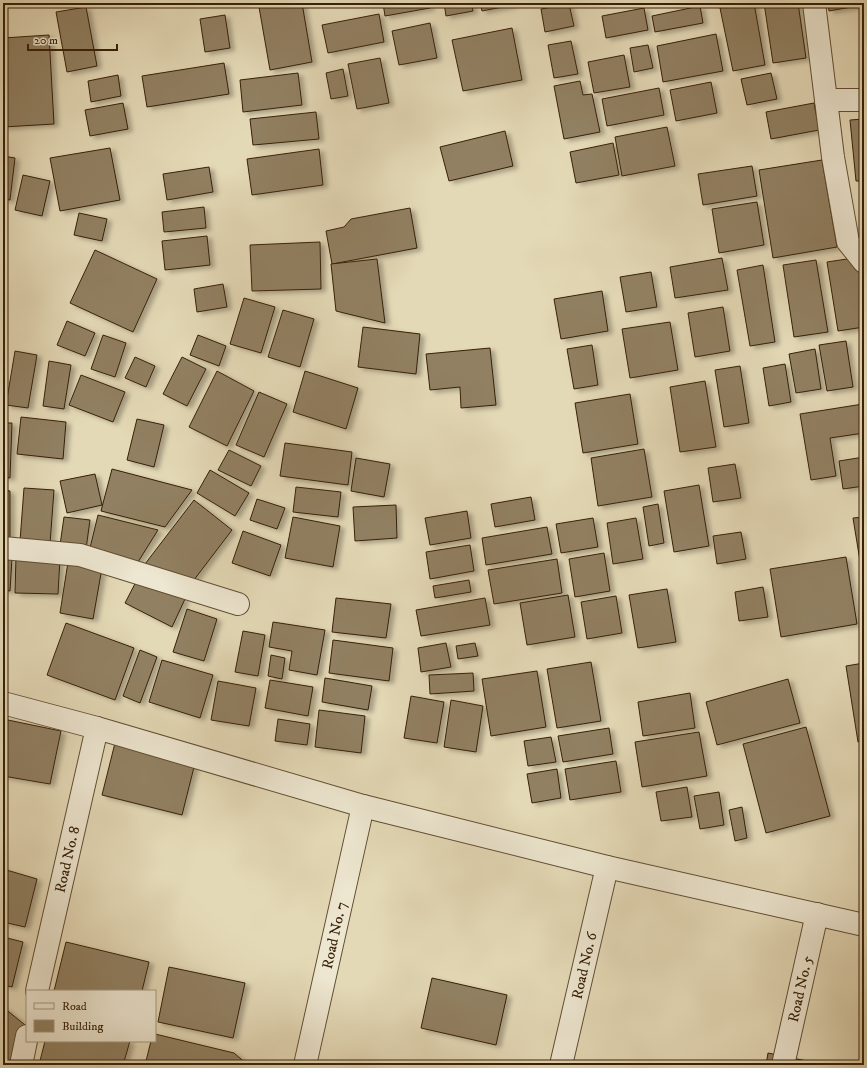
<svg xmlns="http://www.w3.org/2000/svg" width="867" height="1068" font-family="'IM FELL DW Pica',serif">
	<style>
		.building { fill: #918062; stroke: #372007; filter: url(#shadow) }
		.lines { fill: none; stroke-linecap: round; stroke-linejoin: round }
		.minor-casing { stroke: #624e33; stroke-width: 24 }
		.minor { stroke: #ede6d0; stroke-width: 22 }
		.labels { text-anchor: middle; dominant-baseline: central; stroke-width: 3; stroke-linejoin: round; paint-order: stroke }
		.street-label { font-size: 15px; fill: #372007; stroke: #ede6d0 }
	</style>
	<defs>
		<filter id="shadow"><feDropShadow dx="4.5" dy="2.5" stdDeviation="2" flood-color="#0004"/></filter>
	</defs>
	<rect width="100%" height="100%" fill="#e4d9b6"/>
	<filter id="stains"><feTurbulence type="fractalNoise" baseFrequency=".005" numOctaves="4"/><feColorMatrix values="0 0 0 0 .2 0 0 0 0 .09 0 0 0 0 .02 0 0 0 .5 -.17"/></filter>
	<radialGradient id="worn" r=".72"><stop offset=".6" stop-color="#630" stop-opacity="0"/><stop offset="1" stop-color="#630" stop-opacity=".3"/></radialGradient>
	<!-- building -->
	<g class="building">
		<polygon points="285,3 302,3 312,62 270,70 259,7"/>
		<polygon points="383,3 429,3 430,8 385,16"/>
		<polygon points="444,3 471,3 473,11 446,16"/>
		<polygon points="480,3 512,3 513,5 482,11"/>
		<polygon points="745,3 754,3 765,65 733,71 720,8"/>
		<polygon points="764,3 798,3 806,58 773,63"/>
		<polygon points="828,3 857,3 857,6 829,11"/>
		<polygon points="569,4 574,26 545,32 541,9"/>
		<polygon points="700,6 703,23 655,32 652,16"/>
		<polygon points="86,7 97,66 67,72 56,12"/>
		<polygon points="644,8 648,30 606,38 602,16"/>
		<polygon points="379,14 384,42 328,53 322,25"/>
		<polygon points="225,15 230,48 205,52 200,19"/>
		<polygon points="430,23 437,58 399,65 392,31"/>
		<polygon points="512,28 522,80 463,91 452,40"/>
		<polygon points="716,34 723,71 663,82 657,46"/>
		<polygon points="49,35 54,124 3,127 3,38"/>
		<polygon points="571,41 578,74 554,78 548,45"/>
		<polygon points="648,45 653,68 634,72 630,48"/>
		<polygon points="624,55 630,87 594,93 588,62"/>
		<polygon points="380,58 389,103 357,109 348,64"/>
		<polygon points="224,63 229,94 147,107 142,76"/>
		<polygon points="343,69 348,96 331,99 326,73"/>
		<polygon points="298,73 302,105 243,112 240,80"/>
		<polygon points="771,73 777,99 747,105 741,79"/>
		<polygon points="118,75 121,96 91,102 88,81"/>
		<polygon points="580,81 583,95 592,94 600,132 564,139 554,86"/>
		<polygon points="711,82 717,113 676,121 670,90"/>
		<polygon points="659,88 664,115 607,126 602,99"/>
		<polygon points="123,103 128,129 90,136 85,110"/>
		<polygon points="814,103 819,130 771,139 766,112"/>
		<polygon points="316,112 319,139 253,145 250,119"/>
		<polygon points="864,119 864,181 856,181 850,120"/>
		<polygon points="667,127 675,166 622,176 615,137"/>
		<polygon points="505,131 513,166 449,181 440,147"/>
		<polygon points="613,143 619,175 576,183 570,152"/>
		<polygon points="110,148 120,200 60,211 50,158"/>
		<polygon points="319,149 323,185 252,195 247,159"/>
		<polygon points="3,156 15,158 10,200 3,199"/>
		<polygon points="822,160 837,247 773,258 759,170"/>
		<polygon points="752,166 757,196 703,205 698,174"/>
		<polygon points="209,167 213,192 167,200 163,174"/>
		<polygon points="23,175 50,181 42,216 15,210"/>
		<polygon points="757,202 764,245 719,253 712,209"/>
		<polygon points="204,207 206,228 164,232 162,212"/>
		<polygon points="410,208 417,248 332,264 326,231 344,227 351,219"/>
		<polygon points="79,213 107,219 102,241 74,235"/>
		<polygon points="207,236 210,265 165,270 162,241"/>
		<polygon points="320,242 321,289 252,291 250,245"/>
		<polygon points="95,250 157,279 133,332 70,303"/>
		<polygon points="722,258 728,290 675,298 670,267"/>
		<polygon points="377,259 385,323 336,311 331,264"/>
		<polygon points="847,259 864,276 864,327 838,331 827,262"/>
		<polygon points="816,260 828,332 794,337 783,265"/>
		<polygon points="763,265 775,342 750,346 737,270"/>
		<polygon points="651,272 657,307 626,312 620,277"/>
		<polygon points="223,284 227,307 197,312 194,289"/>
		<polygon points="602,291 608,331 561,339 554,299"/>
		<polygon points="244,298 275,307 261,353 230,344"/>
		<polygon points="723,307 730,351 695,357 688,313"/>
		<polygon points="283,310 314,319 300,367 268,357"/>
		<polygon points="67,321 95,333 85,356 57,345"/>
		<polygon points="670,322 678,370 630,378 622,329"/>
		<polygon points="363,327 420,334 416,374 358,367"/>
		<polygon points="103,335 126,343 115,377 91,369"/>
		<polygon points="198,335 226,346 219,366 190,355"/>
		<polygon points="846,341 853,387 827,391 819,345"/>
		<polygon points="592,345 598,385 574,389 567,349"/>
		<polygon points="490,348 496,405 461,408 460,387 430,390 426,354"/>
		<polygon points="815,349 821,389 796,393 789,354"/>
		<polygon points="15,351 37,355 28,408 6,405"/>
		<polygon points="135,357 155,366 146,387 125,378"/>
		<polygon points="182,357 206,369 187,406 163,394"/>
		<polygon points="49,361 71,365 64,409 43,406"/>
		<polygon points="785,364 791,402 769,406 763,368"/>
		<polygon points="740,366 749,423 724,427 715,370"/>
		<polygon points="217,371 254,391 227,446 189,427"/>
		<polygon points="305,371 358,388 346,429 293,412"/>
		<polygon points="81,375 125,392 113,422 69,405"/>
		<polygon points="705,381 716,447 680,452 670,387"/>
		<polygon points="259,392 287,404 264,457 236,445"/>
		<polygon points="630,394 638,444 583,453 575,403"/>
		<polygon points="863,404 864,433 830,438 836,476 811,480 800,414"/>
		<polygon points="21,417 66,422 63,459 17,454"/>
		<polygon points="137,419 164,425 154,467 127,460"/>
		<polygon points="3,423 12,423 10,478 3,477"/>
		<polygon points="285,443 352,452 348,485 280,476"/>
		<polygon points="644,449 652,497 598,506 591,458"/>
		<polygon points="229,450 261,466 251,486 218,470"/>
		<polygon points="864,457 864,486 843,489 839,461"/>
		<polygon points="356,458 390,464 384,497 351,491"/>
		<polygon points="735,464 741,498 713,502 708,468"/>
		<polygon points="112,469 192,490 165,527 101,511"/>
		<polygon points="210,470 249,493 235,516 197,493"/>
		<polygon points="95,474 102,505 67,513 60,481"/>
		<polygon points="699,485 709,546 674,552 664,491"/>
		<polygon points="296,487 341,492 338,517 293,512"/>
		<polygon points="24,488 54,490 50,544 20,541"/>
		<polygon points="3,490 10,491 10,542 3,542"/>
		<polygon points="531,497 535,520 495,527 491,504"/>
		<polygon points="257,499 285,508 277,529 250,520"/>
		<polygon points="194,500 232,530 184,593 145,564"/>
		<polygon points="658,504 664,543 649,546 643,507"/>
		<polygon points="396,505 397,538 355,541 353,507"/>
		<polygon points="467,511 471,538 430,545 425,518"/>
		<polygon points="98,515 158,530 138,562 89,552"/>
		<polygon points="64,517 90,520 86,549 60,545"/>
		<polygon points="293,517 340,526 333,567 285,558"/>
		<polygon points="864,517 864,560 860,561 853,518"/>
		<polygon points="593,518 598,547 561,553 556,524"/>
		<polygon points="636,518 643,559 613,564 607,523"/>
		<polygon points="547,527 552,554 486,565 482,538"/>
		<polygon points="243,531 281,545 270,576 232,563"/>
		<polygon points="741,532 746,559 717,564 713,536"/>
		<polygon points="470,545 474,571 430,579 426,552"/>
		<polygon points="604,553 610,591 575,597 569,559"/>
		<polygon points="16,556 60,558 58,594 15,593"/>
		<polygon points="3,557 12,558 10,591 3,590"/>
		<polygon points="846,557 857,624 781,637 770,569"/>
		<polygon points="557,559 562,593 494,604 488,570"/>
		<polygon points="68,562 102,568 93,619 60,613"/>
		<polygon points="139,576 185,599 172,627 125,603"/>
		<polygon points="469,580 471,592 435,598 433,586"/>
		<polygon points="763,587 768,617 739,621 735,592"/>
		<polygon points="667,589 676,642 638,648 629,595"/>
		<polygon points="568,595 575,637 527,645 520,603"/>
		<polygon points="616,596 622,633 587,639 581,602"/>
		<polygon points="336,598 391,604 386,638 332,632"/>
		<polygon points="485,598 490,625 421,636 416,610"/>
		<polygon points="187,609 217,619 204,661 173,652"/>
		<polygon points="273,622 325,630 317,675 289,670 292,651 269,647"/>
		<polygon points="66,623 134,648 115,700 47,675"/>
		<polygon points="243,631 265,635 258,676 235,672"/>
		<polygon points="333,640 393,648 389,681 329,673"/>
		<polygon points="446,643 451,667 421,672 418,648"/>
		<polygon points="475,643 478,656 458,659 456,646"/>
		<polygon points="140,650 157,657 140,703 123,696"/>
		<polygon points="271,655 285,658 282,679 268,676"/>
		<polygon points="162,660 213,675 200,718 149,702"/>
		<polygon points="591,662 601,721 557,728 547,669"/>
		<polygon points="864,663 864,741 858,742 846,666"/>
		<polygon points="537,671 546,727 491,736 482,679"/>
		<polygon points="473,673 474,691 430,694 429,675"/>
		<polygon points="325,678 372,686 368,710 322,702"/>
		<polygon points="788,679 800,723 717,745 706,702"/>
		<polygon points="270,680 313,687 308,716 265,708"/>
		<polygon points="218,681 256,688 249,726 211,720"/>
		<polygon points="690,693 695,728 643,736 638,702"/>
		<polygon points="411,696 444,702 437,743 404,738"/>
		<polygon points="451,700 483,706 476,752 444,747"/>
		<polygon points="319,710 365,716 361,753 315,747"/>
		<polygon points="3,719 61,731 50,784 3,776"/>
		<polygon points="278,719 310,724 307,745 275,741"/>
		<polygon points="806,727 830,816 766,833 743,744"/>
		<polygon points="609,728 613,754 563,762 558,736"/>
		<polygon points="699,732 707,776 642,787 635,742"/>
		<polygon points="551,737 556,762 528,766 524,741"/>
		<polygon points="115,743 195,763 182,815 102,795"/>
		<polygon points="616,761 621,792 570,800 565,769"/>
		<polygon points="557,769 561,798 532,803 527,774"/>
		<polygon points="687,787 692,817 661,821 656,792"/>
		<polygon points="719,792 724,825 700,829 694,796"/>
		<polygon points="742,807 747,838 735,841 729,810"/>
		<polygon points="3,869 37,879 25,927 3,922"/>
		<polygon points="3,937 23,942 12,987 3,985"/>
		<polygon points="66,942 149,962 142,991 54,991"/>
		<polygon points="169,967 245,983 233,1038 158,1022"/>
		<polygon points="432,978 507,995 496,1045 421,1028"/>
		<polygon points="3,1007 25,1025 15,1065 3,1065"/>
		<polygon points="155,1034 234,1053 248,1065 145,1065 151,1041 155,1041"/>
		<polygon points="45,1041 130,1041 123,1065 56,1065 40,1061"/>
		<polygon points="768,1053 826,1065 766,1065"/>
	</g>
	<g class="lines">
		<defs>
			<g id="minor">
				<polyline points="814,3 833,157 848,242 864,262"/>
				<polyline points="826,100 864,100"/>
				<polyline points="3,548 80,555 238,604"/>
				<polyline points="3,703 97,728 363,806 607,867 864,925"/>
				<path id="s1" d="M37,991L97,728"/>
				<polyline points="21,1065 27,1036"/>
				<path id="s2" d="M305,1065L363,806"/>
				<path id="s3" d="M561,1065L607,867"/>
				<path id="s4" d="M783,1065L817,914"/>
			</g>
		</defs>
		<!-- minor casing -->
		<use href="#minor" class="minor-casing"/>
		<!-- minor -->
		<use href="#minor" class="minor"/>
	</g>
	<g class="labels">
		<!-- street labels -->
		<g class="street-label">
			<text stroke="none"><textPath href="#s1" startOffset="135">Road No. 8</textPath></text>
			<text stroke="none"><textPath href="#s2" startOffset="133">Road No. 7</textPath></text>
			<text stroke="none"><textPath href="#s3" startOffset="102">Road No. 6</textPath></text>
			<text stroke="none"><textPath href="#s4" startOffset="78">Road No. 5</textPath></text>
		</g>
	</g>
	<!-- margin -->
	<rect width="867" height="1068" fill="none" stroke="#e4d9b6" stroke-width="16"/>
	<rect x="4" y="4" width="859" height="1060" fill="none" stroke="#372007" stroke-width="2"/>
	<rect x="8" y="8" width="851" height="1052" fill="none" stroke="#372007"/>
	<!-- legend -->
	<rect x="26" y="990" width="130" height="52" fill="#ede6d0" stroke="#a49780"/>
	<rect x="34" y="1003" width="20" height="6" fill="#ede6d0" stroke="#a49780"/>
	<text x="62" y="1010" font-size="12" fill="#372007">Road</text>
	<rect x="34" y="1020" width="20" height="12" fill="#918062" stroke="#a49780"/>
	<text x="62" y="1030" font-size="12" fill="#372007">Building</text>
	<!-- scale -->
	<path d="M28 44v6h89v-6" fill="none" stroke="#372007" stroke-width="2"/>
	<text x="34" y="44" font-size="12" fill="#372007" stroke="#ede6d0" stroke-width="3" paint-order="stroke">20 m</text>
	<rect width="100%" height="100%" filter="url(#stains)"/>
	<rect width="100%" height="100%" fill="url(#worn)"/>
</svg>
